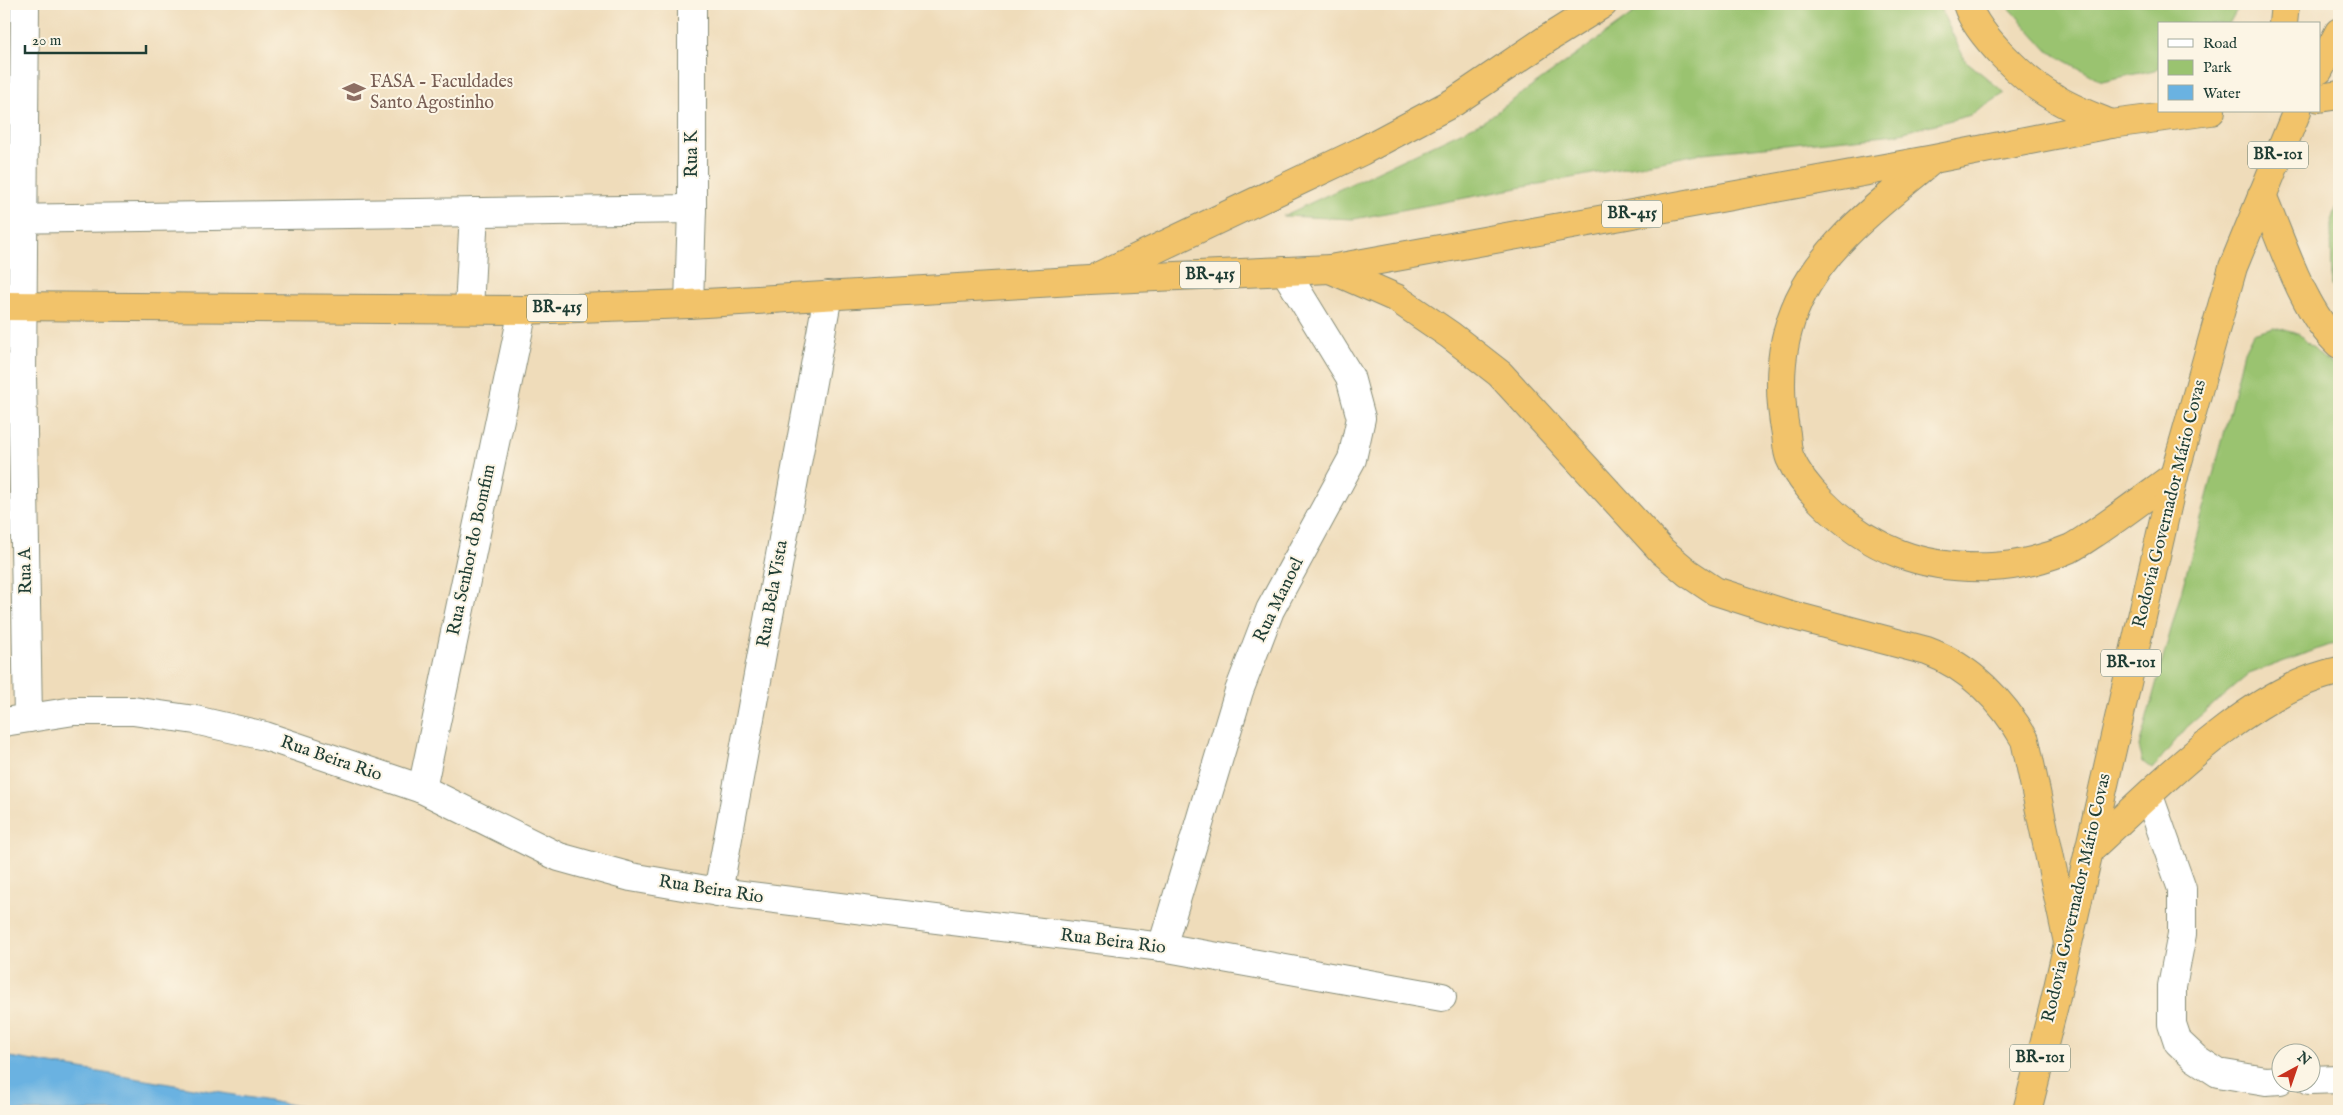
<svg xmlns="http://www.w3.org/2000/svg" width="2343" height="1115" font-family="'IM FELL English',serif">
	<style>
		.green { fill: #9ac370; stroke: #5c8052 }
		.water { fill: #6ab2e1; stroke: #44788a }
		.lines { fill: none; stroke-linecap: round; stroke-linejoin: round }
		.minor-casing { stroke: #878c77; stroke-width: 30 }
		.highway-casing { stroke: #878c77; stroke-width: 30 }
		.minor { stroke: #fff; stroke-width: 28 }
		.highway { stroke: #f2c36a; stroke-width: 28 }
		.labels { text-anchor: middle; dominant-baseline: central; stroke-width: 4; stroke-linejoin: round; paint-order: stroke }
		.shield { fill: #fcf5e5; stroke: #617469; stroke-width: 1 }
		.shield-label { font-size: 16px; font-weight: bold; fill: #1f3d34 }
		.education-label { font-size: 18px; fill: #785e54; stroke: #fcf5e5; text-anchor: start }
		.street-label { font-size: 18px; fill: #1f3d34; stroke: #fcf5e5 }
	</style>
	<rect width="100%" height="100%" fill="#fcf5e5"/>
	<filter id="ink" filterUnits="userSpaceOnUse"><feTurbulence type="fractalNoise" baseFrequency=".02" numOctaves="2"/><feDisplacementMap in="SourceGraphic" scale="10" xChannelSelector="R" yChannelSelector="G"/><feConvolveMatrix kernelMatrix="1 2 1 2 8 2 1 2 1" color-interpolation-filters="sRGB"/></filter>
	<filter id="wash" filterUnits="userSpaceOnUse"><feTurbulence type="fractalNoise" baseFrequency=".0096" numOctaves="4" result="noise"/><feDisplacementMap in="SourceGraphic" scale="20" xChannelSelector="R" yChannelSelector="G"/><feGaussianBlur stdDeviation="1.12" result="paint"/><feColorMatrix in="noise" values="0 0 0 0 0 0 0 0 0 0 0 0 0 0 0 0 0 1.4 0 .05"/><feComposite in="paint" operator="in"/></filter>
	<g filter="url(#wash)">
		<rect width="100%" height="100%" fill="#efdcba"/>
		<!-- green -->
		<g class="green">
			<polygon points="1647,4 1938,4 1965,60 2005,93 1971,115 1896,134 1703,153 1354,219 1283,216 1484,121"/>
			<polygon points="2006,4 2240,4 2229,24 2159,24 2159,69 2102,81 2048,51"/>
			<polygon points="2339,198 2339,299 2332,286 2331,225"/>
			<polygon points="2274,327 2299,334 2322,357 2339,368 2339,644 2329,645 2249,674 2187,727 2152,769 2143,762 2139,747 2223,438 2244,351 2253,333"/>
		</g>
		<!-- water -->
		<polygon class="water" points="4,1056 328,1111 4,1111"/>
	</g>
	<g filter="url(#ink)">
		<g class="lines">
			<defs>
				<g id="minor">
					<polyline points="25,4 22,375 28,718"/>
					<polyline points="4,219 692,209"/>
					<polyline points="689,304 692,209 692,4"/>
					<polyline points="469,309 474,212"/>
					<polyline points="4,722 74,711 133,711 195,720 265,736 422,789 559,857 631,877 718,892 1162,947 1442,997"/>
					<polyline points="422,789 523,310"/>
					<polyline points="2149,796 2182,889 2182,934 2172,986 2172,1024 2178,1042 2195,1058 2218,1073 2266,1081 2280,1080"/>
					<polyline points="718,892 828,295"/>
					<polyline points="1162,947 1239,691 1270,610 1352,459 1361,418 1350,377 1285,271"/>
					<polyline points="2310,1080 2339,1079"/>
				</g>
				<g id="highway">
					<path d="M1967,4C1976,34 2027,83 2055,98C2072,109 2092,116 2111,124"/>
					<polyline points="2283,24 2285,4"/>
					<polyline points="2319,70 2339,32"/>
					<polyline points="2319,98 2339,95"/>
					<path d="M1932,160C1884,201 1827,241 1799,300C1779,343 1777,388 1786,434C1787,442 1787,451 1790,458C1797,474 1809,489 1821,501C1869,550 1924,570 1992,567C2018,566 2048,558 2071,548C2079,544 2087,538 2095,533C2122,515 2148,495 2174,476"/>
					<path d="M2262,195C2281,239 2303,312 2339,344"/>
					<path d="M1330,269L1396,298L1450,335L1500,374L1662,551L1688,573L1715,591L1787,614L1927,651C1970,667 2003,701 2025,740L2067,938"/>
					<polyline points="1101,275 1362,151 1454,102 1547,39 1603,4"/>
					<polyline points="4,306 523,310 689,304 1090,280 1330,269 1934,159 2111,124 2211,111"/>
					<path d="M2089,850C2155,790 2251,688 2339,671"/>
					<polyline points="2027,1111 2054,1005 2174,476 2233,267 2297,111"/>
				</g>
			</defs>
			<!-- minor casing -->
			<use href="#minor" class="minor-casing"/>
			<!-- highway casing -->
			<use href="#highway" class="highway-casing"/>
			<!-- minor -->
			<use href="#minor" class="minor"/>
			<!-- highway -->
			<use href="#highway" class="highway"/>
		</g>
	</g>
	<!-- icons -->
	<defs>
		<symbol id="university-bare" viewBox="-9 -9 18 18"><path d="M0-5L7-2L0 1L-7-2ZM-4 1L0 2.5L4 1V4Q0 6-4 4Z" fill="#8d6e63" stroke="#fcf5e5" stroke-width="2.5" paint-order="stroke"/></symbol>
	</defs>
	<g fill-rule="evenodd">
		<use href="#university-bare" x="338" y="76" width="32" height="32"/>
	</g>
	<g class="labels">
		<!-- shield labels -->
		<g class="shield">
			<rect x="2248" y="141.5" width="60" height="27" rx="4"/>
			<rect x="1602" y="200.5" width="60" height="27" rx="4"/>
			<rect x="1180" y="261.5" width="60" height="27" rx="4"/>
			<rect x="527" y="294.5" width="60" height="27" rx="4"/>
			<rect x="2101" y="649.5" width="60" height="27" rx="4"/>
			<rect x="2010" y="1044.5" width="60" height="27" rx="4"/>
		</g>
		<g class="shield-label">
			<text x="2278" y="155">BR-101</text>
			<text x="1632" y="214">BR-415</text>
			<text x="1210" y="275">BR-415</text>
			<text x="557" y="308">BR-415</text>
			<text x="2131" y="663">BR-101</text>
			<text x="2040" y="1058">BR-101</text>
		</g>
		<!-- education labels -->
		<g class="education-label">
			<text x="370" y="82">FASA - Faculdades<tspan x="370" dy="21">Santo Agostinho</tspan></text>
		</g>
		<!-- street labels -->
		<g class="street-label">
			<text transform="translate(692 154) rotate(-90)">Rua K</text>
			<text transform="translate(2170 504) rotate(-76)">Rodovia Governador Mário Covas</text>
			<text transform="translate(472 550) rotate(-78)">Rua Senhor do Bomfim</text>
			<text transform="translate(26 571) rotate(-91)">Rua A</text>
			<text transform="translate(773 594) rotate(-80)">Rua Bela Vista</text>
			<text transform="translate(1279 600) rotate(-64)">Rua Manoel</text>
			<text transform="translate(331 759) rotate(19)">Rua Beira Rio</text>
			<text transform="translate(711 890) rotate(9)">Rua Beira Rio</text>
			<text transform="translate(2077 898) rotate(-77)">Rodovia Governador Mário Covas</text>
			<text transform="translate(1113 942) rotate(7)">Rua Beira Rio</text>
		</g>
	</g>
	<!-- margin -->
	<rect width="2343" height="1115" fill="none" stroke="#fcf5e5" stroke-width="20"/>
	<!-- legend -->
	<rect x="2158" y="22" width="162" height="90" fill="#fcf5e5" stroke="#a4ab9e"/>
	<rect x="2168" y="39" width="25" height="8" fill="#ffffff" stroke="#a4ab9e"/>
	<text x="2203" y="48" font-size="15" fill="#1f3d34">Road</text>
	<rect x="2168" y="60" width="25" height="15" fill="#9ac370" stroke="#a4ab9e"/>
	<text x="2203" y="72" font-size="15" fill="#1f3d34">Park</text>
	<rect x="2168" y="85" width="25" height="15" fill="#6ab2e1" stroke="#a4ab9e"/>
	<text x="2203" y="98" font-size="15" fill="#1f3d34">Water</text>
	<!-- north arrow -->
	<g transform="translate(2296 1068) rotate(40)"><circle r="24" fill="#fcf5e5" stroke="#a4ab9e"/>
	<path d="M0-4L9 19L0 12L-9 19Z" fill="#c8321e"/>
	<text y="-8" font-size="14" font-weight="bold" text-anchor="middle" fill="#1f3d34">N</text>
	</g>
	<!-- scale -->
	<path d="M25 45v8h121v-8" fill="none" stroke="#1f3d34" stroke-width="2.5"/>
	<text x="32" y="45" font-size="15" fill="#1f3d34" stroke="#fcf5e5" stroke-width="4" paint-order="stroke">20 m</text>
</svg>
